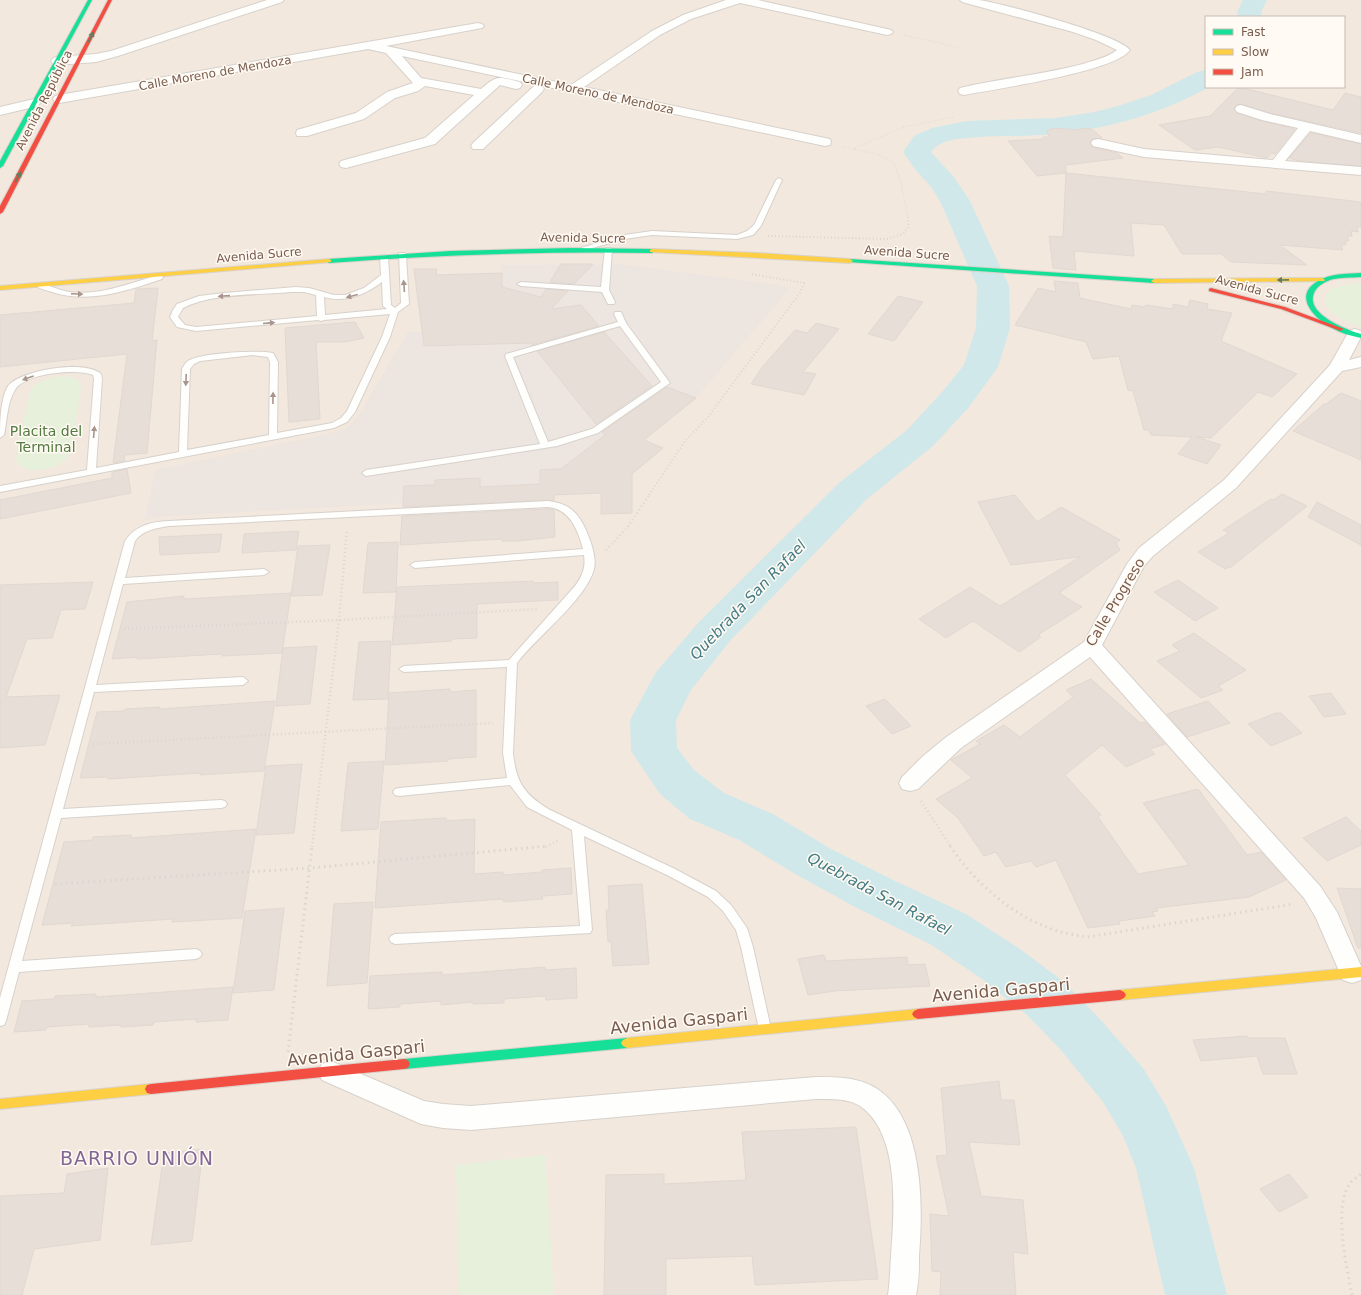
<svg xmlns="http://www.w3.org/2000/svg" width="1361" height="1295" font-family="'DejaVu Sans',sans-serif">
	<style>
		.residential { fill: #f2e8de; fill-rule: evenodd }
		.industrial { fill: #ede5e0 }
		.green { fill: #e7f0db }
		.lines { fill: none; stroke-linecap: round; stroke-linejoin: round }
		.river { fill: #d0e8ea; fill-rule: evenodd }
		.building { fill: #e6ded7; stroke: #e2d8d2 }
		.lane-casing { stroke: #d7d1cb; stroke-width: 2 }
		.street-casing { stroke: #d7d1cb; stroke-width: 2 }
		.fast-casing { stroke: #d9d2cb; stroke-width: 2 }
		.slow-casing { stroke: #d9d2cb; stroke-width: 2 }
		.jam-casing { stroke: #d9d2cb; stroke-width: 2 }
		.path-far3 { stroke: #dcd5d0; stroke-width: 1.5; stroke-dasharray: 0.5 2; stroke-linecap: butt }
		.path-far2 { stroke: #dcd5d0; stroke-width: 2; stroke-dasharray: 1 2.5; stroke-linecap: butt }
		.path-far1 { stroke: #dcd5d0; stroke-width: 2.5; stroke-dasharray: 1 3; stroke-linecap: butt }
		.path { stroke: #dcd5d0; stroke-width: 3; stroke-dasharray: 1.5 4; stroke-linecap: butt }
		.lane { fill: #fefefd; fill-rule: evenodd }
		.street { fill: #fefefd; fill-rule: evenodd }
		.fast { fill: #16e098; fill-rule: evenodd }
		.slow { fill: #ffcf43; fill-rule: evenodd }
		.jam { fill: #f24e42; fill-rule: evenodd }
		.oneway { fill: #617d60 }
		.oneway2 { fill: #a8958b }
		.labels { text-anchor: middle; dominant-baseline: central; stroke-width: 3; stroke-linejoin: round; paint-order: stroke }
		.far-street-label { font-size: 12px; fill: #7a5c4d; stroke: #fffaf3 }
		.park-label { font-size: 14px; fill: #537a41; stroke: #fffaf3 }
		.street-label { font-size: 14px; fill: #7a5c4d; stroke: #fffaf3 }
		.water-label { font-size: 15px; font-style: italic; fill: #437c86; stroke: #fffaf3 }
		.near-street-label { font-size: 17px; fill: #7a5c4d; stroke: #fffaf3 }
		.near-quarter-label { font-size: 19px; letter-spacing: 1px; fill: #846695; stroke: #fffaf3 }
	</style>
	<rect width="100%" height="100%" fill="#f9f5f0"/>
	<!-- residential -->
	<path class="residential" d="M0,0H1361V1295H0ZM1206,17H1344V87H1206Z"/>
	<!-- industrial -->
	<polygon class="industrial" points="620,264 791,287 696,398 590,483 591,493 166,516 145,520 155,470 314,437 343,430 352,423 361,411 408,332 422,332 424,346 499,344 502,265"/>
	<!-- green -->
	<g class="green">
		<path d="M1361,283V327C1349,323 1334,318 1327,306C1317,287 1349,283 1361,283Z"/>
		<path d="M62,376C71,377 79,378 81,387C79,400 73,449 68,457C60,467 43,471 31,470C23,469 17,466 16,458L30,392C36,380 50,378 62,376Z"/>
		<polygon points="545,1155 554,1295 459,1295 456,1165"/>
	</g>
	<g class="lines">
		<!-- river -->
		<g class="river">
			<polygon points="1243,0 1267,0 1262,10 1261,17 1237,17 1238,10"/>
			<path d="M1206,70V87H1209C1163,113 1108,129 1056,134C1023,137 991,135 958,139C949,140 937,143 931,152L953,176L970,201L1009,286L1010,328L998,367L969,407L933,446L867,499L730,641L691,690L676,720L677,748L694,770L724,793L773,814L831,849L893,880L966,914L1020,949L1064,982L1098,1017L1143,1068L1166,1106L1194,1168L1227,1295H1165L1136,1168L1123,1136L1103,1102L1060,1049L1026,1014L982,979L930,944L857,908L797,875L739,840L690,819L660,794L631,751L630,720L650,683L656,672L700,621L839,483L907,430L943,391L964,365L976,328L977,286L940,201L931,187L914,168L903,152L914,136L932,128L967,121L1056,118L1094,112L1118,106L1151,95L1197,72Z"/>
		</g>
	</g>
	<!-- building -->
	<g class="building">
		<polygon points="1239,87 1333,110 1345,93 1361,97 1361,133 1270,113 1241,104 1237,105 1234,108 1237,113 1262,121 1295,129 1275,154 1272,153 1267,158 1218,147 1195,150 1159,125 1210,116"/>
		<polygon points="1052,128 1080,130 1081,128 1092,129 1102,138 1092,139 1090,142 1092,147 1117,153 1123,158 1066,165 1066,173 1266,194 1266,191 1361,202 1361,227 1357,227 1358,232 1351,231 1352,236 1347,236 1349,241 1345,241 1346,245 1341,245 1343,250 1280,245 1307,265 1231,262 1221,254 1182,254 1164,225 1131,223 1134,256 1074,251 1076,270 1053,268 1049,236 1063,237 1066,173 1037,176 1008,141 1043,139 1043,137 1049,137 1047,130 1052,130"/>
		<polygon points="1311,133 1361,144 1361,166 1299,161 1289,158"/>
		<polygon points="561,264 593,264 574,284 550,282"/>
		<polygon points="414,269 437,269 436,275 502,273 502,287 541,297 546,289 568,291 551,309 581,305 599,326 532,345 531,343 424,346"/>
		<polygon points="1054,281 1078,283 1080,298 1131,309 1132,305 1145,307 1146,305 1173,309 1173,304 1188,307 1190,300 1208,304 1207,309 1232,313 1221,341 1297,374 1272,397 1258,392 1211,438 1197,437 1221,445 1207,464 1178,454 1192,437 1151,435 1149,430 1144,430 1133,391 1128,390 1119,356 1093,359 1086,342 1015,325 1038,288 1056,292"/>
		<polygon points="158,288 152,341 157,340 147,453 124,455 125,461 113,463 127,354 0,367 0,315 134,303 136,289"/>
		<polygon points="898,296 923,302 894,341 868,334"/>
		<polygon points="355,322 364,338 345,342 316,342 320,419 289,422 285,328"/>
		<polygon points="816,323 839,329 803,372 816,374 804,395 751,384 763,366 795,330 807,333"/>
		<polygon points="604,332 652,386 596,424 537,351"/>
		<polygon points="667,387 696,398 644,440 663,448 632,474 632,513 601,514 601,493 554,495 554,500 403,507 404,486 435,485 435,480 480,478 480,487 540,484 540,470 561,469 605,435 602,432"/>
		<polygon points="1341,393 1361,401 1361,460 1293,431 1324,404 1326,404"/>
		<polygon points="127,469 131,493 0,519 0,500 112,478 112,472"/>
		<polygon points="1282,494 1307,506 1230,568 1229,567 1225,569 1198,552 1229,533 1223,530 1271,499 1274,500"/>
		<polygon points="1015,495 1037,522 1061,507 1120,540 1116,543 1120,550 1059,593 1082,607 1038,635 1041,637 1019,652 973,621 946,638 919,619 970,587 1000,606 1080,557 1011,565 978,502"/>
		<polygon points="1317,502 1361,525 1361,545 1308,517"/>
		<polygon points="548,509 554,510 555,537 517,541 502,541 502,539 400,545 402,516"/>
		<polygon points="299,531 296,550 242,553 244,534"/>
		<polygon points="222,534 219,552 160,555 159,537"/>
		<polygon points="398,542 396,592 363,593 368,543"/>
		<polygon points="330,545 322,595 291,596 298,546"/>
		<polygon points="1178,580 1218,608 1195,621 1154,592"/>
		<polygon points="533,581 533,583 558,582 558,600 477,604 477,638 452,639 451,641 392,645 397,587"/>
		<polygon points="93,582 85,609 61,610 52,638 27,639 6,697 60,695 45,745 0,748 0,585"/>
		<polygon points="291,593 282,653 222,656 222,654 137,659 138,657 112,659 127,602 184,596 184,599"/>
		<polygon points="1194,633 1246,670 1218,686 1223,690 1201,698 1157,661 1180,651 1172,645"/>
		<polygon points="391,641 388,699 353,700 359,642"/>
		<polygon points="317,646 310,704 276,706 283,648"/>
		<polygon points="1091,679 1140,723 1145,722 1165,744 1150,749 1155,754 1126,767 1102,745 1065,775 1101,815 1098,817 1138,874 1189,865 1143,803 1198,789 1247,855 1261,852 1286,880 1249,897 1156,908 1158,911 1152,912 1155,916 1119,921 1120,924 1088,928 1056,860 1036,867 1031,861 1006,867 996,852 984,856 958,818 936,799 972,778 951,760 980,744 976,741 1004,725 1020,737 1073,697 1066,690"/>
		<polygon points="450,689 450,692 476,690 476,757 448,759 448,761 385,765 389,693"/>
		<polygon points="1331,693 1346,714 1324,717 1309,696"/>
		<polygon points="885,699 911,726 892,734 866,706"/>
		<polygon points="275,701 264,771 200,775 200,773 108,779 108,777 80,778 97,712 124,711 125,709 160,707 159,709"/>
		<polygon points="1208,701 1230,723 1187,737 1167,714"/>
		<polygon points="1276,713 1281,713 1302,733 1271,746 1248,724"/>
		<polygon points="384,761 378,829 341,831 348,763"/>
		<polygon points="302,764 294,833 256,835 266,766"/>
		<polygon points="1346,817 1361,831 1361,845 1327,861 1303,838"/>
		<polygon points="446,818 446,821 475,819 474,874 503,872 503,875 542,872 542,870 571,868 572,894 542,896 543,899 504,902 503,899 375,908 381,822"/>
		<polygon points="256,829 242,918 172,922 173,919 71,926 73,923 42,925 64,842 93,840 93,837 131,835 131,838"/>
		<polygon points="642,884 649,964 613,966 611,941 608,942 606,910 609,910 608,886"/>
		<polygon points="1337,888 1361,889 1361,948 1358,948"/>
		<polygon points="373,902 367,983 327,986 334,904"/>
		<polygon points="284,908 274,990 233,993 245,911"/>
		<polygon points="824,955 826,961 907,957 908,965 925,964 930,986 835,991 808,995 798,959"/>
		<polygon points="545,967 545,970 576,968 577,998 546,1000 545,996 504,999 504,1003 473,1004 473,1002 441,1005 441,1001 400,1004 400,1007 368,1009 370,976 442,972 442,975"/>
		<polygon points="233,987 228,1020 196,1022 196,1019 154,1022 153,1025 121,1027 121,1025 89,1027 89,1024 47,1027 46,1030 14,1032 22,1001 54,999 55,996 96,994 96,997"/>
		<polygon points="1247,1036 1247,1038 1285,1038 1297,1074 1263,1074 1257,1056 1201,1061 1193,1040"/>
		<polygon points="999,1081 1001,1100 1014,1100 1020,1145 969,1142 981,1196 1023,1200 1028,1254 1013,1252 1016,1295 940,1295 941,1272 932,1271 930,1214 949,1216 936,1156 947,1155 941,1088"/>
		<polygon points="856,1127 878,1279 755,1285 752,1256 666,1259 666,1295 604,1295 606,1175 664,1174 664,1184 746,1180 742,1132"/>
		<polygon points="203,1149 192,1241 151,1245 164,1153"/>
		<polygon points="108,1168 100,1240 34,1249 22,1295 0,1295 0,1196 64,1193 67,1174"/>
		<polygon points="1289,1174 1308,1197 1279,1212 1260,1189"/>
	</g>
	<g class="lines">
		<defs>
			<g id="lane">
				<polygon points="779,178 782,180 761,226 753,235 737,239 652,235 625,239 585,250 581,248 624,235 652,231 737,235 747,231 754,225 776,180"/>
				<polygon points="605,248 611,248 612,250 609,290 615,302 614,304 608,304 602,292 521,286 517,284 521,282 601,287"/>
				<path d="M399,253H405L406,255L409,304L398,312L390,337L355,412L347,422L334,428L0,492V486L87,470L94,379L93,375C77,368 24,373 15,390C7,403 7,421 4,435L0,438C0,422 0,400 8,386C20,370 86,359 101,374L102,379L96,468L179,452L182,369C184,366 186,361 190,360C203,353 258,350 273,353L278,362L277,433L332,423L341,418L347,411L382,337L390,314L324,320L321,321L318,320L196,331L177,327L170,317L173,310L177,304L199,296L224,293L296,287L309,288L334,295H345L364,288L381,275L380,257L384,255L388,257L391,305L395,308L401,303ZM382,282L383,306L387,309L325,315L324,297C345,303 365,295 382,282ZM291,292H304L316,295L317,316L196,327L185,325L178,317L183,308C212,293 259,295 291,292ZM253,355L268,357L270,362L269,435L187,450L190,369L194,364L200,361Z"/>
				<path d="M159,275L163,277L162,279C126,291 89,304 52,292C47,290 39,289 35,285L39,283C49,285 58,290 69,292C101,296 129,283 159,275Z"/>
				<path d="M615,312H621L626,323L670,383L598,433L557,446L366,476L362,473L366,470L540,444L505,356L506,354L618,322L614,314ZM620,326L661,382L592,429L548,442L513,357Z"/>
				<path d="M548,501C567,503 577,511 585,528C590,539 597,557 594,569C586,600 536,637 517,663L513,753C516,783 525,795 550,810L675,869L716,891L731,905L747,928L753,947L771,1029L769,1033L765,1034L761,1033L759,1029L741,947L736,930L723,911L708,897L667,875L584,836L592,930L590,933L395,944L391,942L389,939L391,936L395,934L580,926L572,830L527,807L510,785L399,796L395,795L393,792L395,789L399,788L507,778L503,753L507,667L404,672L399,669L404,666L509,660L575,586C582,576 586,568 584,555L415,568L410,565L415,562L583,549C578,530 570,509 548,507L169,526C156,528 143,530 135,541L125,578L264,569L269,572L264,575L123,584L96,685L243,677L248,681L243,685L94,692L63,809L221,800L225,801L227,804L225,807L221,808L61,818L22,961L196,949L200,951L202,954L200,957L196,959L19,972L6,1021L4,1025L0,1026V998L125,541C136,525 151,522 169,521Z"/>
			</g>
			<g id="street">
				<polygon points="267,0 284,0 282,2 118,56 96,62 57,65 53,64 51,61 53,58 57,57 96,54 111,51"/>
				<path d="M726,0H758L887,29L891,30L893,32L891,34L887,35L740,3L691,19L660,35L584,87L825,138L830,139L831,142L830,145L825,146L402,56L421,78L481,89C498,74 499,77 520,82L522,85L520,88L516,89L500,85L435,144L346,168L341,167L339,164L341,161L425,138L474,95L425,86L418,91L395,98L364,119L307,136H297L296,133L297,130L356,113L387,92L413,83L386,53L368,49L59,103L55,102L53,99L55,96L59,95L478,23L482,24L484,26L482,28L386,46L571,85L652,31L683,15Z"/>
				<path d="M960,0C967,0 973,0 979,0C1001,3 1120,35 1130,50C1115,72 994,89 964,95L960,94L958,91L960,88C1000,78 1042,75 1083,64C1094,60 1107,58 1117,50L1096,40L1073,32L962,2Z"/>
				<polygon points="538,85 542,86 544,89 542,92 483,149 473,149 471,146 473,143 534,86"/>
				<polygon points="34,99 38,100 40,103 38,106 0,115 0,107"/>
				<polygon points="1241,105 1270,114 1361,135 1361,143 1310,131 1285,161 1361,167 1361,175 1144,157 1093,146 1091,143 1093,140 1098,139 1144,149 1273,160 1298,128 1262,120 1237,112 1235,109 1237,106"/>
				<polygon points="1355,329 1361,331 1361,337 1349,360 1361,357 1361,367 1342,371 1236,488 1153,556 1144,566 1102,645 1320,886 1337,912 1361,966 1361,980 1352,983 1343,980 1315,916 1304,898 1090,657 961,748 918,789 910,791 902,789 899,783 902,777 922,757 945,738 1084,642 1127,564 1139,548 1224,480 1330,365 1349,331"/>
				<path d="M331,1061L424,1101L443,1104L471,1106L816,1077C838,1077 862,1077 880,1091C924,1123 923,1207 919,1256C919,1269 919,1282 916,1295H888C890,1282 890,1269 891,1256C894,1213 901,1134 860,1106C848,1098 830,1099 816,1099L471,1130L443,1128L421,1124L322,1080L318,1072L322,1064Z"/>
			</g>
			<g id="fast">
				<polygon points="88,0 92,0 3,166 0,168 0,161"/>
				<path d="M571,248L652,249L655,251L652,253C544,251 437,255 329,263L326,261L329,259L450,251Z"/>
				<polygon points="850,259 1154,279 1157,281 1154,283 848,262 848,260"/>
				<path d="M1361,273V277C1351,278 1340,277 1330,280C1324,282 1316,287 1314,293C1305,314 1347,330 1361,334V338C1351,336 1341,333 1332,328C1312,317 1291,293 1322,279C1334,273 1348,274 1361,273Z"/>
				<polygon points="627,1038 631,1040 633,1043 631,1046 627,1048 404,1069 400,1068 398,1064 400,1060 404,1059"/>
			</g>
			<g id="slow">
				<polygon points="652,249 757,253 850,259 853,261 850,263 650,252 650,250"/>
				<polygon points="329,259 331,260 331,262 0,290 0,286"/>
				<polygon points="1322,278 1325,280 1324,281 1154,283 1151,281 1154,279"/>
				<polygon points="1361,967 1361,977 1120,1000 1116,998 1114,995 1116,992 1120,990"/>
				<polygon points="918,1009 922,1011 924,1014 922,1017 918,1019 627,1048 623,1046 621,1043 623,1040 627,1038"/>
				<polygon points="151,1084 155,1085 157,1089 155,1093 151,1094 0,1109 0,1099"/>
			</g>
			<g id="jam">
				<polygon points="108,0 112,0 3,212 0,214 0,206"/>
				<polygon points="1211,288 1285,307 1344,329 1340,331 1338,330 1281,309 1209,291 1209,289"/>
				<polygon points="1120,990 1124,992 1126,995 1124,998 1120,1000 918,1019 914,1017 912,1014 914,1011 918,1009"/>
				<polygon points="404,1059 408,1060 410,1064 408,1068 404,1069 151,1094 147,1093 145,1089 147,1085 151,1084"/>
			</g>
		</defs>
		<!-- lane casing -->
		<use href="#lane" class="lane-casing"/>
		<!-- street casing -->
		<use href="#street" class="street-casing"/>
		<!-- fast casing -->
		<use href="#fast" class="fast-casing"/>
		<!-- slow casing -->
		<use href="#slow" class="slow-casing"/>
		<!-- jam casing -->
		<use href="#jam" class="jam-casing"/>
		<!-- path-far3 -->
		<g class="path-far3">
			<polyline points="904,35 961,48"/>
			<polyline points="843,147 877,154 893,162 901,182 908,218"/>
			<polyline points="853,149 904,127 954,117"/>
		</g>
		<!-- path-far2 -->
		<g class="path-far2">
			<polyline points="768,236 887,239 903,234 909,226 908,217"/>
			<polyline points="649,495 685,441 708,417 800,293 804,283 751,274"/>
		</g>
		<!-- path-far1 -->
		<g class="path-far1">
			<polyline points="606,550 627,528 650,494"/>
			<polyline points="124,629 339,620 538,609"/>
			<polyline points="93,744 493,723"/>
			<polyline points="921,801 951,847"/>
			<polyline points="312,847 339,620 347,529"/>
			<polyline points="546,847 560,839"/>
		</g>
		<!-- path -->
		<g class="path">
			<path d="M950,846C976,884 1012,916 1057,931C1067,934 1077,935 1087,937L1294,904"/>
			<polyline points="55,884 310,868 548,846"/>
			<polyline points="288,1052 312,846"/>
			<path d="M1352,1295C1347,1268 1332,1205 1351,1182C1354,1179 1358,1177 1361,1174"/>
		</g>
		<!-- lane -->
		<use href="#lane" class="lane"/>
		<!-- street -->
		<use href="#street" class="street"/>
		<!-- fast -->
		<use href="#fast" class="fast"/>
		<!-- slow -->
		<use href="#slow" class="slow"/>
		<!-- jam -->
		<use href="#jam" class="jam"/>
	</g>
	<!-- one-way arrows -->
	<defs><path id="oneway-solid" d="M-6-.8H1V-3.2L6.5 0L1 3.2V.8H-6Z"/></defs>
	<g class="oneway">
		<use href="#oneway-solid" transform="translate(91 37) rotate(-63)"/>
		<use href="#oneway-solid" transform="translate(18 177) rotate(-63)"/>
		<use href="#oneway-solid" transform="translate(1283 280) rotate(179)"/>
	</g>
	<g class="oneway2">
		<use href="#oneway-solid" transform="translate(404 286) rotate(-94)"/>
		<use href="#oneway-solid" transform="translate(77 294) rotate(2)"/>
		<use href="#oneway-solid" transform="translate(224 296) rotate(176)"/>
		<use href="#oneway-solid" transform="translate(352 296) rotate(165)"/>
		<use href="#oneway-solid" transform="translate(269 323) rotate(-5)"/>
		<use href="#oneway-solid" transform="translate(28 378) rotate(160)"/>
		<use href="#oneway-solid" transform="translate(186 380) rotate(92)"/>
		<use href="#oneway-solid" transform="translate(273 398) rotate(-89)"/>
		<use href="#oneway-solid" transform="translate(94 432) rotate(-85)"/>
	</g>
	<g class="labels">
		<!-- far-street labels -->
		<g class="far-street-label">
			<text transform="translate(215 73) rotate(-10)">Calle Moreno de Mendoza</text>
			<text transform="translate(598 94) rotate(12)">Calle Moreno de Mendoza</text>
			<text transform="translate(44 100) rotate(-63)">Avenida República</text>
			<text transform="translate(583 238) rotate(1)">Avenida Sucre</text>
			<text transform="translate(907 253) rotate(4)">Avenida Sucre</text>
			<text transform="translate(259 255) rotate(-5)">Avenida Sucre</text>
			<text transform="translate(1257 290) rotate(15)">Avenida Sucre</text>
		</g>
		<!-- park labels -->
		<g class="park-label">
			<text x="46" y="431">Placita del<tspan x="46" dy="16">Terminal</tspan></text>
		</g>
		<!-- street labels -->
		<g class="street-label">
			<text transform="translate(1115 602) rotate(-59)">Calle Progreso</text>
		</g>
		<!-- water labels -->
		<g class="water-label">
			<text transform="translate(748 600) rotate(-46)">Quebrada San Rafael</text>
			<text transform="translate(879 894) rotate(28)">Quebrada San Rafael</text>
		</g>
		<!-- near-street labels -->
		<g class="near-street-label">
			<text transform="translate(1001 990) rotate(-5)">Avenida Gaspari</text>
			<text transform="translate(679 1021) rotate(-6)">Avenida Gaspari</text>
			<text transform="translate(356 1053) rotate(-6)">Avenida Gaspari</text>
		</g>
		<!-- near-quarter labels -->
		<g class="near-quarter-label">
			<text x="137" y="1158">BARRIO UNIÓN</text>
		</g>
	</g>
	<!-- legend -->
	<rect x="1205" y="16" width="140" height="72" fill="#fffaf3" stroke="#cabbb1"/>
	<rect x="1213" y="29" width="20" height="6" fill="#16e098" stroke="#cabbb1"/>
	<text x="1241" y="36" font-size="12" fill="#7a5c4d">Fast</text>
	<rect x="1213" y="49" width="20" height="6" fill="#ffcf43" stroke="#cabbb1"/>
	<text x="1241" y="56" font-size="12" fill="#7a5c4d">Slow</text>
	<rect x="1213" y="69" width="20" height="6" fill="#f24e42" stroke="#cabbb1"/>
	<text x="1241" y="76" font-size="12" fill="#7a5c4d">Jam</text>
</svg>
